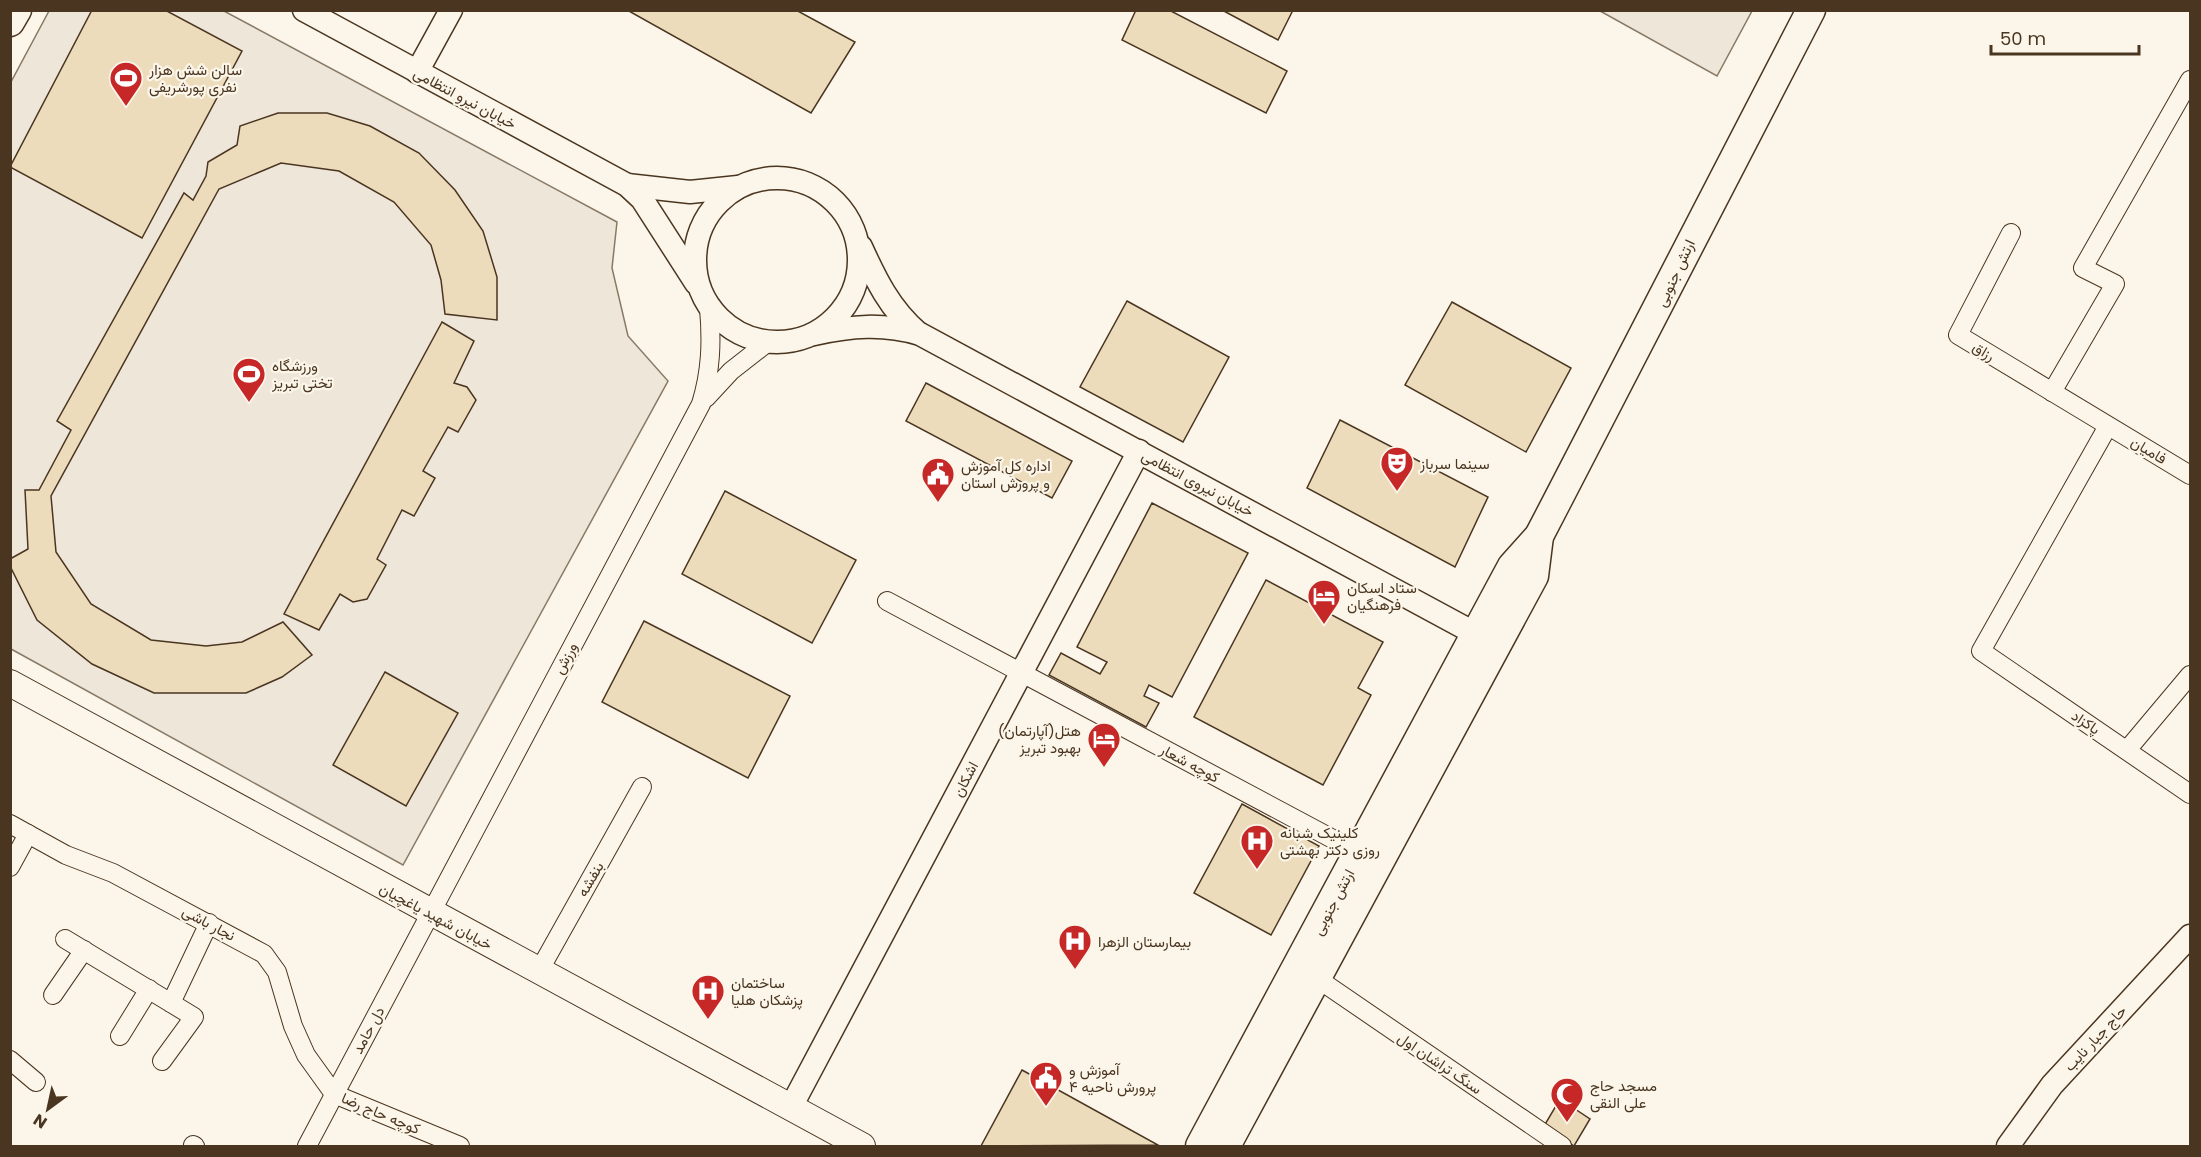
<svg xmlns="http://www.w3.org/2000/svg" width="2201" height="1157" font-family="Poppins,Vazirmatn,sans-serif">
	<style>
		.green { fill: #ede6d9; stroke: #887966; stroke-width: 1.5 }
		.building { fill: #ecdcbc; stroke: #4a3520; stroke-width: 1.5 }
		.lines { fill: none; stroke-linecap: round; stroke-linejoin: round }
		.minor-casing { stroke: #4a3520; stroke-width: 20 }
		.tertiary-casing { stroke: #4a3520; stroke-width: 25 }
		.secondary-casing { stroke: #4a3520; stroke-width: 28 }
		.primary-casing { stroke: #4a3520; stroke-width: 31 }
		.minor { stroke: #fbf6e9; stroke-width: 18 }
		.tertiary { stroke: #fbf6e9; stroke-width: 22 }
		.secondary { stroke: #fbf6e9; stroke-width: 26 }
		.primary { stroke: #fbf6e9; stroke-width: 28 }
		.labels { text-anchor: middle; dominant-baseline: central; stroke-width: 4.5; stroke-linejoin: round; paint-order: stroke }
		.poi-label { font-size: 15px; fill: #4a3520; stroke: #fbf6e9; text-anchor: start }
		.street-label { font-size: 15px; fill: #4a3520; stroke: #fbf6e9 }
	</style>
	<rect width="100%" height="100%" fill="#fbf6e9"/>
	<!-- green -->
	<g class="green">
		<polygon points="49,11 224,11 617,222 612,268 628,336 668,381 403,865 11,649 11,82"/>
		<polygon points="1600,11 1752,11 1717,76"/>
	</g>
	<!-- building -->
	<g class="building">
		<polygon points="92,10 165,10 242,51 142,238 10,167"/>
		<polygon points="627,10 796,10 855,42 811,113"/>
		<polygon points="1136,10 1169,10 1287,71 1266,113 1122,40"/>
		<polygon points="1222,10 1293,10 1278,40"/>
		<polygon points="278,113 327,113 370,126 419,153 455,190 483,231 497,277 497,320 445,314 441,280 431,245 394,202 339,171 281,163 219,189 51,496 56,552 91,604 151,640 206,646 242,642 283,622 312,655 282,677 246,693 154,693 92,664 37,620 10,566 10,559 28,549 25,490 39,490 71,430 57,421 184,193 193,200 206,176 208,162 237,145 240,126"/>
		<polygon points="1127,301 1229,357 1183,442 1080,387"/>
		<polygon points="1452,302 1571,368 1526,452 1405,385"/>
		<polygon points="442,322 474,341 454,383 467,387 476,400 458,432 448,427 423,471 435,478 414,516 402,510 377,559 386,565 367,599 353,602 340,594 319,630 284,614"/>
		<polygon points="926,383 1072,461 1052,498 906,421"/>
		<polygon points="1340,420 1488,497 1455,567 1307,488"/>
		<polygon points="725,491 856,560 812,643 682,574"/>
		<polygon points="1152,503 1248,553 1172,697 1149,685 1144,696 1159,703 1146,727 1049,675 1061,653 1100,674 1107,662 1077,647"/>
		<polygon points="1266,580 1383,642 1358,688 1371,695 1323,785 1194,717"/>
		<polygon points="644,621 790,696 748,778 602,702"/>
		<polygon points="385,672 458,713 406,806 333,765"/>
		<polygon points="1242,804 1319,846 1271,935 1194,893"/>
		<polygon points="1022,1070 1158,1145 981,1146"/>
		<polygon points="1560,1099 1590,1119 1574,1146 1544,1126"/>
	</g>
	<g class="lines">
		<defs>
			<g id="minor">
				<polyline points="2011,233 1958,335 2190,475"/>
				<polyline points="2052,392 2115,284 2083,268 2190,80"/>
				<polyline points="706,398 731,371 768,342"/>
				<polyline points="2108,426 1981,651 2190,794"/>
				<polyline points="887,601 1359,853"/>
				<polyline points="2127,750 2190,675"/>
				<polyline points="10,824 66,855 113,873 264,954 277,972 293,1026 306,1055 334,1094 460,1146"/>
				<polyline points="10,867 28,834"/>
				<polyline points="65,939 171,1003 209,923"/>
				<polyline points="539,971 642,787"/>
				<polyline points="1318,979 1562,1146"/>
				<polyline points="53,995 84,950"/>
				<polyline points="120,1036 149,989"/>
				<polyline points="10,1060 36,1082"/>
				<polyline points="162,1061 194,1017 171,1003"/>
				<polyline points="193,1145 195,1146"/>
				<path d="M307,1146L701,404C711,371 712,342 709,308"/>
			</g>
			<g id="tertiary">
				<polyline points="304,10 627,185 642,199 696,283"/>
				<polyline points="417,72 451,10"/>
				<circle cx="777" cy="260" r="82"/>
				<polyline points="627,185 690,192 738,187"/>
				<path d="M861,247C876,280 890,309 918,333"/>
				<path d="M814,334C851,326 883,323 920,334L1476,634"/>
				<polyline points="791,1107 1139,451"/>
				<polyline points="2008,1146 2052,1085 2190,936"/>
			</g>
			<polyline id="secondary" points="10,683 862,1146"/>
			<g id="primary">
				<polyline points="10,22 17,10"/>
				<path d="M1200,1146L1512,566L1539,536C1630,361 1719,185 1811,10"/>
				<polyline points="1226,1146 1534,576 1539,536"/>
			</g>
		</defs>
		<!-- minor casing -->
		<use href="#minor" class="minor-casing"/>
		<!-- tertiary casing -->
		<use href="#tertiary" class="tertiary-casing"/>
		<!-- secondary casing -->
		<use href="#secondary" class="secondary-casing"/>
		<!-- primary casing -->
		<use href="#primary" class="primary-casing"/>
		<!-- minor -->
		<use href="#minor" class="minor"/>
		<!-- tertiary -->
		<use href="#tertiary" class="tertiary"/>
		<!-- secondary -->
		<use href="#secondary" class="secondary"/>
		<!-- primary -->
		<use href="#primary" class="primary"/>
	</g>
	<!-- icons -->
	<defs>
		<symbol id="stadium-pin" viewBox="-11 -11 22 30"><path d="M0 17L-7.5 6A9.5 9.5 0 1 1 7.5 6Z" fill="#c62828" stroke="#fbf6e9"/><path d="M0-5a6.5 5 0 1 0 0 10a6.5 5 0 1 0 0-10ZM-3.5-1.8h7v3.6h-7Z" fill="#fff"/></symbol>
		<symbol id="theatre-pin" viewBox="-11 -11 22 30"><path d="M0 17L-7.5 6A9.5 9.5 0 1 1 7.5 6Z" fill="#c62828" stroke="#fbf6e9"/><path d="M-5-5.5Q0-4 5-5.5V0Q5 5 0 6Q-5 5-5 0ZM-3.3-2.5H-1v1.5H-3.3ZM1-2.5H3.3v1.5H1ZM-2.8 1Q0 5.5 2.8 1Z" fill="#fff"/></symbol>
		<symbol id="civic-pin" viewBox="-11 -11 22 30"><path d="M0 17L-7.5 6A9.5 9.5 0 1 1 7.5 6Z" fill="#c62828" stroke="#fbf6e9"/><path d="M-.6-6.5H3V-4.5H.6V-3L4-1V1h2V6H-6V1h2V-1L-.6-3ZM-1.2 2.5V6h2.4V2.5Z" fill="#fff"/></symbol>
		<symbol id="hotel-pin" viewBox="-11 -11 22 30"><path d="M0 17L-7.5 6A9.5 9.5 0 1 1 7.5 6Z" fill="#c62828" stroke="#fbf6e9"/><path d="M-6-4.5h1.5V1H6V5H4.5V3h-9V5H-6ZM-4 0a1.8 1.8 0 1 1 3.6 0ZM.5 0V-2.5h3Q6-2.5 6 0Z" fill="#fff"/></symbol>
		<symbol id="hospital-pin" viewBox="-11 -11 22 30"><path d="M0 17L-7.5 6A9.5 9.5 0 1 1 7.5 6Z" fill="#c62828" stroke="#fbf6e9"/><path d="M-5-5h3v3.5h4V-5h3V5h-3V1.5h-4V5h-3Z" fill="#fff"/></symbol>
		<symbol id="mosque-pin" viewBox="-11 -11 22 30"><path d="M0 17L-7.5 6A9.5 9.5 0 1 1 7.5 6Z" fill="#c62828" stroke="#fbf6e9"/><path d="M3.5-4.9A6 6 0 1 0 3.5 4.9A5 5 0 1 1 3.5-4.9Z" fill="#fff"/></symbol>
	</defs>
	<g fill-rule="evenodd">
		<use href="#stadium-pin" x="107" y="59" width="38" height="52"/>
		<use href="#stadium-pin" x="230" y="355" width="38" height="52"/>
		<use href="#theatre-pin" x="1378" y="444" width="38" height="52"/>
		<use href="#civic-pin" x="919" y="455" width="38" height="52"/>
		<use href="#hotel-pin" x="1305" y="577" width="38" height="52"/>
		<use href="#hotel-pin" x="1085" y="720" width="38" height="52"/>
		<use href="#hospital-pin" x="1238" y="822" width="38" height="52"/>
		<use href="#hospital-pin" x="1056" y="922" width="38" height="52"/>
		<use href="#hospital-pin" x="689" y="972" width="38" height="52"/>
		<use href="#civic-pin" x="1027" y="1059" width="38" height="52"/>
		<use href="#mosque-pin" x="1548" y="1075" width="38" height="52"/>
	</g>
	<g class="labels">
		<!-- poi labels -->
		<g class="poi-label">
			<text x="149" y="69">سالن شش هزار<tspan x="149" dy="17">نفری پورشریفی</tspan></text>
			<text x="272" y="365">ورزشگاه<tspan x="272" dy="17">تختی تبریز</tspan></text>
			<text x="1420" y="463">سینما سرباز</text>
			<text x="961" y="465">اداره کل آموزش<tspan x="961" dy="17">و پرورش استان</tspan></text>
			<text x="1347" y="587">ستاد اسکان<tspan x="1347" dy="17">فرهنگیان</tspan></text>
			<text x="1081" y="730" text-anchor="end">هتل(آپارتمان)<tspan x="1081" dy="17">بهبود تبریز</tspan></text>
			<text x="1280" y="832">کلینیک شبانه<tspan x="1280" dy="17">روزی دکتر بهشتی</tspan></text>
			<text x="1098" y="941">بیمارستان الزهرا</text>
			<text x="731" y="982">ساختمان<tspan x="731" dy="17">پزشکان هلیا</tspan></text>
			<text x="1069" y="1069">آموزش و<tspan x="1069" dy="17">پرورش ناحیه ۴</tspan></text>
			<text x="1590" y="1085">مسجد حاج<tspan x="1590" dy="17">علی النقی</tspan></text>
		</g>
		<!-- street labels -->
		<g class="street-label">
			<text transform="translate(465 98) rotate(28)">خیابان نیرو انتظامی</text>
			<text transform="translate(1675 273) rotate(-65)">ارتش جنوبی</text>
			<text transform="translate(1984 351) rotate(31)">رزاق</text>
			<text transform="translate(2149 450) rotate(31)">فامیان</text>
			<text transform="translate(1198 483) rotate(28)">خیابان نیروی انتظامی</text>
			<text transform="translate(565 658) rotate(-62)">ورزش</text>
			<text transform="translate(2086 722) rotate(34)">پاکزاد</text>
			<text transform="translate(1190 763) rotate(28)">کوچه شعار</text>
			<text transform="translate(965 779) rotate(-62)">اشکان</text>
			<text transform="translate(590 879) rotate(-60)">بنفشه</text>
			<text transform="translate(1333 902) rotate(-62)">ارتش جنوبی</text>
			<text transform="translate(436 916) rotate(28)">خیابان شهید یاغچیان</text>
			<text transform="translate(209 923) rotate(28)">نجار باشی</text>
			<text transform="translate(368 1030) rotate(-62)">دل حامد</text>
			<text transform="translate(2095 1038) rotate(-47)">حاج جبار نایب</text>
			<text transform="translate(1440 1063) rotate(34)">سنگ تراشان اول</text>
			<text transform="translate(381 1113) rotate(23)">کوچه حاج رضا</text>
		</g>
	</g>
	<!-- border -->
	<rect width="2201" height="1157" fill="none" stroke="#4a3520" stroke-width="24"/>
	<!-- north arrow -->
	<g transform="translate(48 1109) rotate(213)" stroke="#fbf6e9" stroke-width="4.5" paint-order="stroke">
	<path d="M0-4.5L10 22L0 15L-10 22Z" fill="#4a3520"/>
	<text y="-9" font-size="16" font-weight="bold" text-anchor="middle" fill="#4a3520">N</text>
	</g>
	<!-- scale -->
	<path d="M1991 45v9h148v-9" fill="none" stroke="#4a3520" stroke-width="3"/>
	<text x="2000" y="45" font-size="18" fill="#4a3520" stroke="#fbf6e9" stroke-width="4.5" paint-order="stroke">50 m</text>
</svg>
